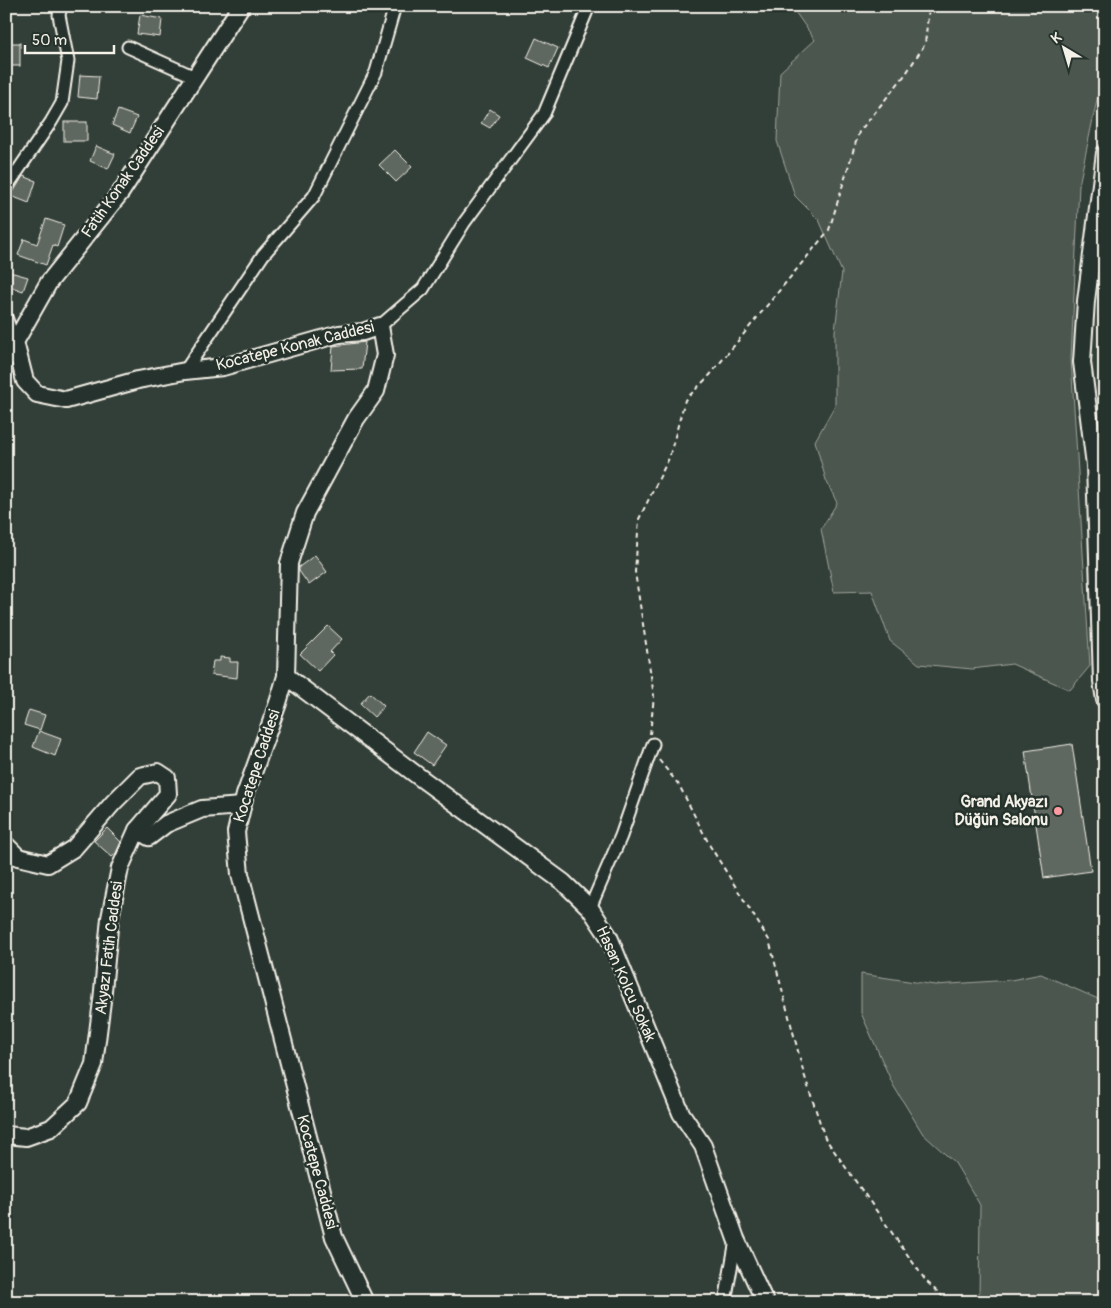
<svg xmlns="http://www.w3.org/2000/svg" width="1111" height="1308" font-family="Pangolin,sans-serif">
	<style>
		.green { fill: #4c564f; stroke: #a0a49c }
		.building { fill: #5f6861; stroke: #f4f1e8 }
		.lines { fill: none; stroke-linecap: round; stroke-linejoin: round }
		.street-casing { stroke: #f4f1e8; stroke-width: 15 }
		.secondary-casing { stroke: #f4f1e8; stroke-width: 20 }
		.path { stroke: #f4f1e8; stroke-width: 2; stroke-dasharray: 5 4; stroke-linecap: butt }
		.street { stroke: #26332d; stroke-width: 11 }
		.secondary { stroke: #26332d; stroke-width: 16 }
		.poi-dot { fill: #ff9aa2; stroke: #26332d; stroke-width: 2 }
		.labels { text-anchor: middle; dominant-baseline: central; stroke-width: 5; stroke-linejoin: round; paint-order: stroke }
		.street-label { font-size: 16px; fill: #f4f1e8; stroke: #26332d }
		.poi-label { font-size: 16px; font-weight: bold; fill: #f4f1e8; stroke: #26332d; text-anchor: end }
	</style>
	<rect width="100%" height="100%" fill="#323e38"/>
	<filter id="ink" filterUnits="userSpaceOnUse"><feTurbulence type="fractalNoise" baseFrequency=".02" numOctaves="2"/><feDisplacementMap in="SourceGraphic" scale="10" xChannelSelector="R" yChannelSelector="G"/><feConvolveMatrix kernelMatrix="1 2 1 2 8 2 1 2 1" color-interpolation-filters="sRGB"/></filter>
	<g filter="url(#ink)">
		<!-- green -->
		<g class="green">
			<polygon points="791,6 1097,6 1105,27 1105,62 1079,185 1071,359 1090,666 1070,690 1012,664 972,669 919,664 890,641 872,591 834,592 821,529 837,503 826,480 815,441 835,405 835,331 842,272 819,220 795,196 777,141 780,72 815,40"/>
			<polygon points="861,974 935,985 1011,980 1041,974 1105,1002 1105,1302 979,1302 980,1205 955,1163 923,1134 893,1085 861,1013"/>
		</g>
		<!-- building -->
		<g class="building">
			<polygon points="140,15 162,19 160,37 137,34"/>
			<polygon points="536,38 558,48 549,68 527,58"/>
			<rect x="6" y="43" width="14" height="23"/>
			<polygon points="80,75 99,76 97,99 78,97"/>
			<polygon points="490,109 499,115 490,128 481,123"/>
			<polygon points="118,110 137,117 130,133 112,125"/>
			<rect x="64" y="122" width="23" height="19"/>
			<polygon points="96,146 115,154 108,169 90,161"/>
			<polygon points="395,150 412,167 396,182 379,165"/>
			<polygon points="23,176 36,181 29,203 11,196"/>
			<polygon points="46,219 64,225 57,247 53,245 46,265 18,255 24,239 37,244"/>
			<polygon points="6,271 28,277 23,291 6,285"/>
			<polygon points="365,342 362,369 331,370 333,346"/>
			<polygon points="315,555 327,572 309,585 299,571 299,567"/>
			<polygon points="328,626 342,639 330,652 333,655 318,671 300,654"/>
			<polygon points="220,657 230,658 230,662 238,662 237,678 211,675 213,661 220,661"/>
			<polygon points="370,693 384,706 374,717 360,704"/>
			<polygon points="29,710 45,715 40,730 24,725"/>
			<polygon points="39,731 61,739 55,756 33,747"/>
			<polygon points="427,732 446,745 432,765 414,752"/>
			<polygon points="1072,744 1091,871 1044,878 1025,751"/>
			<polygon points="107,828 121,842 116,853 112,857 94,841"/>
		</g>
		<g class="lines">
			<defs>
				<g id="street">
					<polyline points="128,47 195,77"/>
					<polyline points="6,188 51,122 62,103 68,61 59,15 61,6"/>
					<polyline points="6,317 15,342"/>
					<polyline points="380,326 423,289 464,223 544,114 589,6"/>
					<polyline points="185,371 263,255 314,196 376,72 395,6"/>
					<polyline points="590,908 621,836 653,744"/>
					<polyline points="725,1302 736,1240"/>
				</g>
				<g id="secondary">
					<polyline points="1105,153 1086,301 1082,362 1095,465 1102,681 1105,700"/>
					<polyline points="15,342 25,381 37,394 66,400 138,380 185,371 223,367 339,334 363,332 380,326 385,355 376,391 356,419 305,513 289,563 286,676 278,703 245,795 236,832 240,874 334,1237 365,1302"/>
					<polyline points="6,358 49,282 121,192 241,6"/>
					<polyline points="286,676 418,776 563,882 590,908 609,937 681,1113 703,1146 736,1239 765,1302"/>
					<polyline points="137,830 149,837 166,824 202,809 242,806"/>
					<polyline points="6,845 18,857 48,864 74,848 113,803 140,776 158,772 167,778 168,794 137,830 120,868 110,918 102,1001 94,1064 78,1103 51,1128 26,1137 6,1135"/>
				</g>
			</defs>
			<!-- street casing -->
			<use href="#street" class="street-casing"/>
			<!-- secondary casing -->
			<use href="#secondary" class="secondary-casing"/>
			<!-- path -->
			<g class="path">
				<polyline points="650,734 654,696 635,572 639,519 669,458 685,400 710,375 829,230 859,132 905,75 925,44 929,6"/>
				<polyline points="659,760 679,785 710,846 769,940 804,1074 825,1138 926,1281 948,1302"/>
			</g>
			<!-- street -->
			<use href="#street" class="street"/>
			<!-- secondary -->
			<use href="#secondary" class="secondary"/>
		</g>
	</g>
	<!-- markers -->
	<circle class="poi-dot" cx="1058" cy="811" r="5"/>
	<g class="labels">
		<!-- street labels -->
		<g class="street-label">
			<text transform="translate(123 182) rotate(-55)">Fatih Konak Caddesi</text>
			<text transform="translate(295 346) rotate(-14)">Kocatepe Konak Caddesi</text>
			<text transform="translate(257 766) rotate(-72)">Kocatepe Caddesi</text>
			<text transform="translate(109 948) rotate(-83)">Akyazı Fatih Caddesi</text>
			<text transform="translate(626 984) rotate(66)">Hasan Kolcu Sokak</text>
			<text transform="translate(317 1172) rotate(75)">Kocatepe Caddesi</text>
		</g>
		<!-- poi labels -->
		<g class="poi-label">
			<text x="1048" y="802">Grand Akyazı<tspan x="1048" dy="18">Düğün Salonu</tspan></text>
		</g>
	</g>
	<!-- margin -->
	<rect width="1111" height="1308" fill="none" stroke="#26332d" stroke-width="25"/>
	<rect x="12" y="12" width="1086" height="1283" fill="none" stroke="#f4f1e8" stroke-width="2" filter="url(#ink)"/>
	<!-- north arrow -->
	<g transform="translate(1064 48) rotate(322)" stroke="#26332d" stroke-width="4" paint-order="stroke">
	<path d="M0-4L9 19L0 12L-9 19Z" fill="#f4f1e8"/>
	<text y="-8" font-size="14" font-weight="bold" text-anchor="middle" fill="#f4f1e8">K</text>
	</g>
	<!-- scale -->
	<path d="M25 45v8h89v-8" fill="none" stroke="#f4f1e8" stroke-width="2.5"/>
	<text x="32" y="45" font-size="15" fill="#f4f1e8" stroke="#26332d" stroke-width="4" paint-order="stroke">50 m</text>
</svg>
